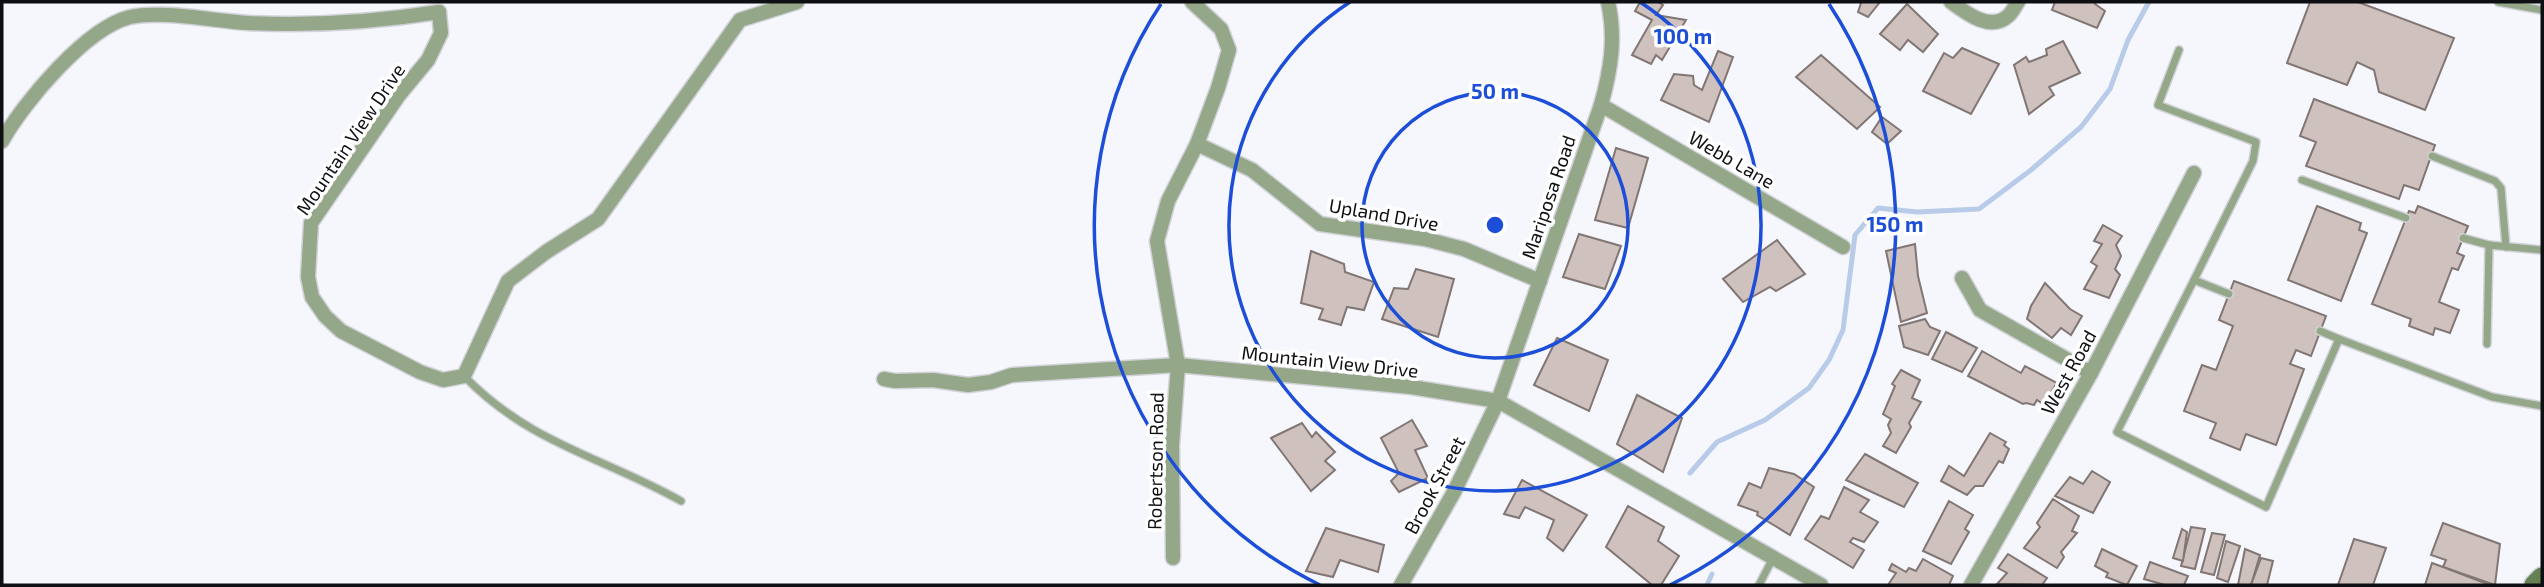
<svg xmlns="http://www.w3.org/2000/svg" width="2544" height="587" font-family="'Exo 2',sans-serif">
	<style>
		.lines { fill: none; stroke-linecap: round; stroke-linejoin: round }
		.stream { stroke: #b8cbe9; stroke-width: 5 }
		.building { fill: #cec1be; stroke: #817673; stroke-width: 2 }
		.lane-casing { stroke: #d0d2d7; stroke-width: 10 }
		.street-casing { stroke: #d0d2d7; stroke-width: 17 }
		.secondary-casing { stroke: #d0d2d7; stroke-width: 24 }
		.lane { stroke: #94a788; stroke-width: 7 }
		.street { stroke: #94a788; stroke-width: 14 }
		.secondary { stroke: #658053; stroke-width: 21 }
		.ring { fill: none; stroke: #1d4ed8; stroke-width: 3.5 }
		.labels { text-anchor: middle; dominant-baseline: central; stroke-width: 7; stroke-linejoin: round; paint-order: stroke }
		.street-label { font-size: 19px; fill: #0e0f12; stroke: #fff }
		.centre { fill: #1d4ed8; stroke: #fff; stroke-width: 3.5 }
		.ring-label { font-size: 21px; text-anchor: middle; font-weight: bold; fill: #1d4ed8; stroke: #fff; stroke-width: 7; stroke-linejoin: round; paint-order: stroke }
	</style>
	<rect width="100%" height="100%" fill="#f5f7fd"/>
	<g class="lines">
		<!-- stream -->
		<g class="stream">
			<polyline points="1690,473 1717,442 1765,420 1809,388 1829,360 1843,330 1855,235 1878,208 1917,212 1979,209 2031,170 2081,127 2110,89 2128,40 2149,2"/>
			<polyline points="1707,585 1712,574"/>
		</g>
	</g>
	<!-- building -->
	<g class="building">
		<polygon points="1640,2 1658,2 1663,5 1656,15 1686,20 1662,60 1656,55 1651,64 1632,55 1652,20 1635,11"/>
		<polygon points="1859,2 1880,2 1868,17 1858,12 1861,3"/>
		<polygon points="2055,2 2096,2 2095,4 2105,11 2097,28 2052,10"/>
		<polygon points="2310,2 2358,2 2454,38 2425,110 2379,92 2374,70 2357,62 2347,85 2287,63"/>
		<polygon points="1907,4 1938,34 1923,52 1908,40 1900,50 1880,34"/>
		<polygon points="2063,41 2080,73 2049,87 2054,95 2029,114 2014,65 2026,57 2029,62 2047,55 2046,49"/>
		<polygon points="1962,48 1999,64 1971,114 1923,91 1944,53 1953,58"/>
		<polygon points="1718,51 1733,57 1709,122 1661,100 1674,74 1693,76 1694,85 1702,90"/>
		<polygon points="1821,55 1880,107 1857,129 1796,77"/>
		<polygon points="2314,99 2435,145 2419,190 2404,185 2399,199 2306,166 2316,142 2300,136"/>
		<polygon points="1882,117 1901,131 1887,144 1872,132"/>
		<polygon points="1616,148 1648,158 1628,228 1595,220"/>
		<polygon points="2317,206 2361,223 2359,230 2367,233 2341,301 2288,280"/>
		<polygon points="2418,206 2468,226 2457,253 2464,256 2458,270 2452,268 2439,302 2459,310 2450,333 2435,328 2433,335 2409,326 2411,319 2372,304 2409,211 2415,213"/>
		<polygon points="2103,225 2122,236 2116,245 2121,256 2115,269 2120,275 2109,298 2084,289 2097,266 2091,262 2102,244 2094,241"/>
		<polygon points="1579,234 1621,246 1605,289 1563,277"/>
		<polygon points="1777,240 1805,274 1776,291 1770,287 1743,302 1723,279"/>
		<polygon points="1915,244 1918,276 1927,313 1901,322 1886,251"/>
		<polygon points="1311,251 1344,264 1345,272 1374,282 1364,310 1347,307 1341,325 1319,319 1323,309 1301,303"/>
		<polygon points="1416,269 1454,279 1438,337 1382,319 1394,288 1408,289"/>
		<polygon points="2234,281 2326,316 2311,356 2296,350 2290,364 2304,369 2276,445 2246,434 2240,450 2210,438 2216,423 2184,411 2202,365 2216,370 2233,326 2219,320"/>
		<polygon points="2045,283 2070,309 2082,316 2071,335 2061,328 2052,338 2027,319 2031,306"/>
		<polygon points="1925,319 1930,327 1940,331 1928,355 1904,347 1899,326"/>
		<polygon points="1946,332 1977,348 1962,372 1932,359"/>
		<polygon points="1557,338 1608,360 1589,411 1534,385"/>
		<polygon points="1982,351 2021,373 2025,366 2057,383 2043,404 2037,400 2034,405 2026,403 2023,404 1968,376"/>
		<polygon points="1901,370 1920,380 1912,398 1921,402 1909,423 1911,427 1896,453 1883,446 1891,433 1888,425 1891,419 1883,414 1895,386 1892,384"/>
		<polygon points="1637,395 1682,418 1663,472 1617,444"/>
		<polygon points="1412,420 1427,446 1415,450 1428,478 1399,492 1391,481 1399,473 1381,438"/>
		<polygon points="1302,423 1312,437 1316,432 1335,452 1325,461 1335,470 1311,491 1271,438"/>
		<polygon points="1990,433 2006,442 2004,445 2009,449 2003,463 1999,461 1983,486 1975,486 1967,495 1941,481 1949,466 1964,476"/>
		<polygon points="1865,454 1918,483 1904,507 1846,480"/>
		<polygon points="1769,468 1794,474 1814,487 1790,535 1757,515 1758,512 1738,505 1749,483 1761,488"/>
		<polygon points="2092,471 2110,482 2093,513 2055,496 2070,477 2083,484"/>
		<polygon points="1522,480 1587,515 1563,551 1547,538 1554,520 1525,507 1519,518 1504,514"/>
		<polygon points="1844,487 1869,500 1860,512 1878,522 1864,542 1853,538 1850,542 1864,550 1853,568 1805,539 1821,516 1829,519"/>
		<polygon points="2053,499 2079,516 2072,531 2077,533 2061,552 2064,557 2057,568 2024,548 2040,527 2037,523"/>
		<polygon points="1949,501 1973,515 1965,529 1969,532 1951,564 1923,551"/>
		<polygon points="1628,506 1664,527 1658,541 1679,556 1661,585 1652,585 1606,547"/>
		<polygon points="2443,523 2500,544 2495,585 2443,567 2446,560 2431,555"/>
		<polygon points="2191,527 2205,529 2195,569 2181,566"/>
		<polygon points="1326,528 1384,545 1378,572 1340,560 1333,577 1306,571"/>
		<polygon points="2182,529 2187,532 2183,561 2173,558"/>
		<polygon points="2212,533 2225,535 2214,575 2201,572"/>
		<polygon points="2354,539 2386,548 2373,585 2338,585"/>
		<polygon points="2226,541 2240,546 2228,582 2217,578"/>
		<polygon points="2102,549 2137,566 2127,585 2106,577 2108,573 2095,566"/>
		<polygon points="2245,549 2260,555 2251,585 2238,585"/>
		<polygon points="2008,554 2047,578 2042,585 1997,584 2007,573 1998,568"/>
		<polygon points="2261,558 2273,561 2267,585 2251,585"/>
		<polygon points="1923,559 1953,576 1949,585 1888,585 1896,573 1889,570 1892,564 1906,572 1909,568 1916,571"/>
		<polygon points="2150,562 2188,576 2184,585 2165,585 2144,579"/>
		<polygon points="2432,563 2443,567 2490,585 2425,585"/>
	</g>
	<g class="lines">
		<defs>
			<g id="lane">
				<polyline points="2498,2 2542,10"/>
				<polyline points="2179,50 2158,105 2256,142 2253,161 2194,280"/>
				<polyline points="2432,156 2495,181 2501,188 2506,247"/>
				<polyline points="2302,180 2406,218"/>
				<polyline points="2463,238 2489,245"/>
				<polyline points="2229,294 2194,280 2117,432 2266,507 2339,339 2492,397 2542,406"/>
				<polyline points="2320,331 2339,339"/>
				<polyline points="2487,344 2489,245 2542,250"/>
				<path d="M464,376C530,444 603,457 681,501"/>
				<polyline points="1759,585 1773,558"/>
			</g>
			<g id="street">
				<path d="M1951,2C1966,13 1990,32 2008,16C2012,13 2015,6 2018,2"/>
				<polyline points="439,12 441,33 428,60 399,95 311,223 308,277 312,297 325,316 341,331 420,372 443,380 464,376 508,281 546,252 598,219 740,20 797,2"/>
				<polyline points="1601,105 1843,247"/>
				<path d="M2,141C24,102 86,28 130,17C161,10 214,21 248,23C312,26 375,22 439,12"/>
				<polyline points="1197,144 1252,170 1320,224 1425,239 1464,249 1540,281"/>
				<polyline points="1962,278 1980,310 2091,373"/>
				<polyline points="884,379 895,381 933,380 968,385 991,382 1012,375 1178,365 1411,387 1498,401 1821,585"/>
				<polyline points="1173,558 1172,445 1178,365 1157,241 1168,201 1197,144 1218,88 1229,50 1221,29 1192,2"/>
				<path d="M1401,585L1454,492L1498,401L1601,105C1611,69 1616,38 1608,2"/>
				<polyline points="1971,585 2091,373 2194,173"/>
			</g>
			<polyline id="secondary" points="2535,585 2542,578"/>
		</defs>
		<!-- lane casing -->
		<use href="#lane" class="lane-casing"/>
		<!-- street casing -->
		<use href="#street" class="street-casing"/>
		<!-- secondary casing -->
		<use href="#secondary" class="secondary-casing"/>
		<!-- lane -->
		<use href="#lane" class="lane"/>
		<!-- street -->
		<use href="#street" class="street"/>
		<!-- secondary -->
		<use href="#secondary" class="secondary"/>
	</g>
	<!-- distance rings -->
	<g class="ring">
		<circle cx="1495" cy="225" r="133"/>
		<path d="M1640 2A266 266 0 1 1 1350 2"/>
		<path d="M1320 585A400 400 0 0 1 1161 4M1829 4A400 400 0 0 1 1670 585"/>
	</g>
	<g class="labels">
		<!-- street labels -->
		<g class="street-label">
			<text transform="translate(350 139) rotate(-56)">Mountain View Drive</text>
			<text transform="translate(1732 159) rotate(30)">Webb Lane</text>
			<text transform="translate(1548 197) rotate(-71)">Mariposa Road</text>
			<text transform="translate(1384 214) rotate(10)">Upland Drive</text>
			<text transform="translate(1330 361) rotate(6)">Mountain View Drive</text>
			<text transform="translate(2068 372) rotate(-61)">West Road</text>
			<text transform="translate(1155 461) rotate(-89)">Robertson Road</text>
			<text transform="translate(1434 485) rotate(-62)">Brook Street</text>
		</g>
	</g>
	<circle cx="1495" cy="225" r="10" class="centre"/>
	<g class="ring-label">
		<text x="1683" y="44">100 m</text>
		<text x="1495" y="99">50 m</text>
		<text x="1895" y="232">150 m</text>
	</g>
	<!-- border -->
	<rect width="2544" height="587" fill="none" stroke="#0e0f12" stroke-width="7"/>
</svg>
